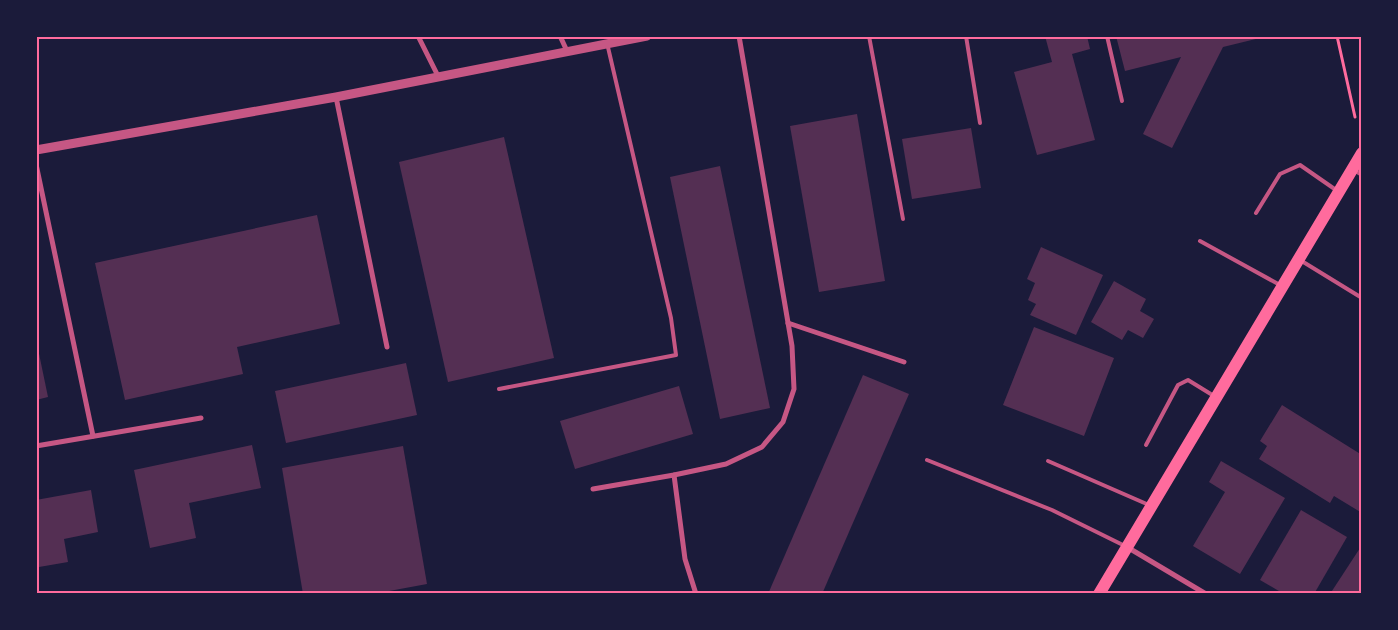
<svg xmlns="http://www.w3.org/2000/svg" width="1398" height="630" font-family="'Source Sans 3',sans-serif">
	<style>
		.building { fill: #542f53 }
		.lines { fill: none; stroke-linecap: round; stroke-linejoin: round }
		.path { stroke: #ff6b9d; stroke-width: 3 }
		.service { stroke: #c65784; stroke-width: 4 }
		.minor { stroke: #c65784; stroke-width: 5 }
		.tertiary { stroke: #c65784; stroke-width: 9 }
		.primary { stroke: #ff6b9d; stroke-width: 12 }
		.neatline { fill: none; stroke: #ff6b9d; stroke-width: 2 }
	</style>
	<rect width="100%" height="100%" fill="#1b1b3a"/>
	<!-- building -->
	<g class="building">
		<polygon points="1045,36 1087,36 1090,49 1072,54 1095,140 1037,155 1014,72 1052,62"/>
		<polygon points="1116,36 1264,36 1264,37 1223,47 1172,148 1143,134 1181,57 1125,71"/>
		<polygon points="857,114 885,281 819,292 790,126"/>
		<polygon points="971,128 981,188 912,199 902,139"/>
		<polygon points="504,137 554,358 448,382 399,162"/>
		<polygon points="720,166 770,408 720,419 670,177"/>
		<polygon points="317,215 340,324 237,347 243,374 125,400 95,263"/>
		<polygon points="1041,247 1103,275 1076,335 1030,315 1036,304 1028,300 1035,283 1027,279"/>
		<polygon points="1114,281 1146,299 1140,311 1154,319 1143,338 1128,330 1122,340 1091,322"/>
		<polygon points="1034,327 1114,358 1084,436 1003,405"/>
		<polygon points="37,344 48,397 36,400 36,345"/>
		<polygon points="406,363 417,415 286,443 275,391"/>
		<polygon points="863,375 909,394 822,594 768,594"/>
		<polygon points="679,386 693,434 575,469 560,421"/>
		<polygon points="1282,405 1362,455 1362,513 1334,496 1330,503 1259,459 1267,446 1260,441"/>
		<polygon points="252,445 261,488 189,503 196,538 150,548 134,470"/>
		<polygon points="403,446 427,584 373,594 303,594 282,468"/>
		<polygon points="1221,461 1285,498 1240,574 1193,546 1225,492 1209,482"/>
		<polygon points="91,490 98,532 64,539 68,562 39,567 36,551 36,500"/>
		<polygon points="1301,510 1347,537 1314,594 1284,594 1260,580"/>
		<polygon points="1362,545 1362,594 1330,594"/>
	</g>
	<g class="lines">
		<!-- path -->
		<polyline class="path" points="1337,36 1355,117"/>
		<!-- service -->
		<g class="service">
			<polyline points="869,36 903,219"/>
			<polyline points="966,36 980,123"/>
			<polyline points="1107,36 1122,101"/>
			<polyline points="1354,170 1362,175"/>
			<polyline points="1256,213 1280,174 1300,165 1336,190"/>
			<polyline points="1200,241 1280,285"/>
			<polyline points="1300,260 1362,298"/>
			<polyline points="499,389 676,355 671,318 607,43"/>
			<polyline points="1146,445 1178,385 1188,380 1214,396"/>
			<polyline points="927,460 1052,510 1125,546"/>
			<polyline points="1048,461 1149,505"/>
		</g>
		<!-- minor -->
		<g class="minor">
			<polyline points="418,36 438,76"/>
			<polyline points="560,36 567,51"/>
			<polyline points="336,97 387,347"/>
			<polyline points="36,164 93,436"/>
			<polyline points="788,323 904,362"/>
			<polyline points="36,446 201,418"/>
			<polyline points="674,475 685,559 696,594"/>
			<polyline points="593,489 674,475 726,464 762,447 783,422 794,389 792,346 739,36"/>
			<polyline points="1127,547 1206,594"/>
		</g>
		<!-- tertiary -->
		<polyline class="tertiary" points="36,150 336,97 647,36"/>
		<!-- primary -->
		<polyline class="primary" points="1099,594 1362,153"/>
	</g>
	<!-- border -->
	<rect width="1398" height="630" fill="none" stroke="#1b1b3a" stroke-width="75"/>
	<rect x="38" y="38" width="1322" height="554" class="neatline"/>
</svg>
